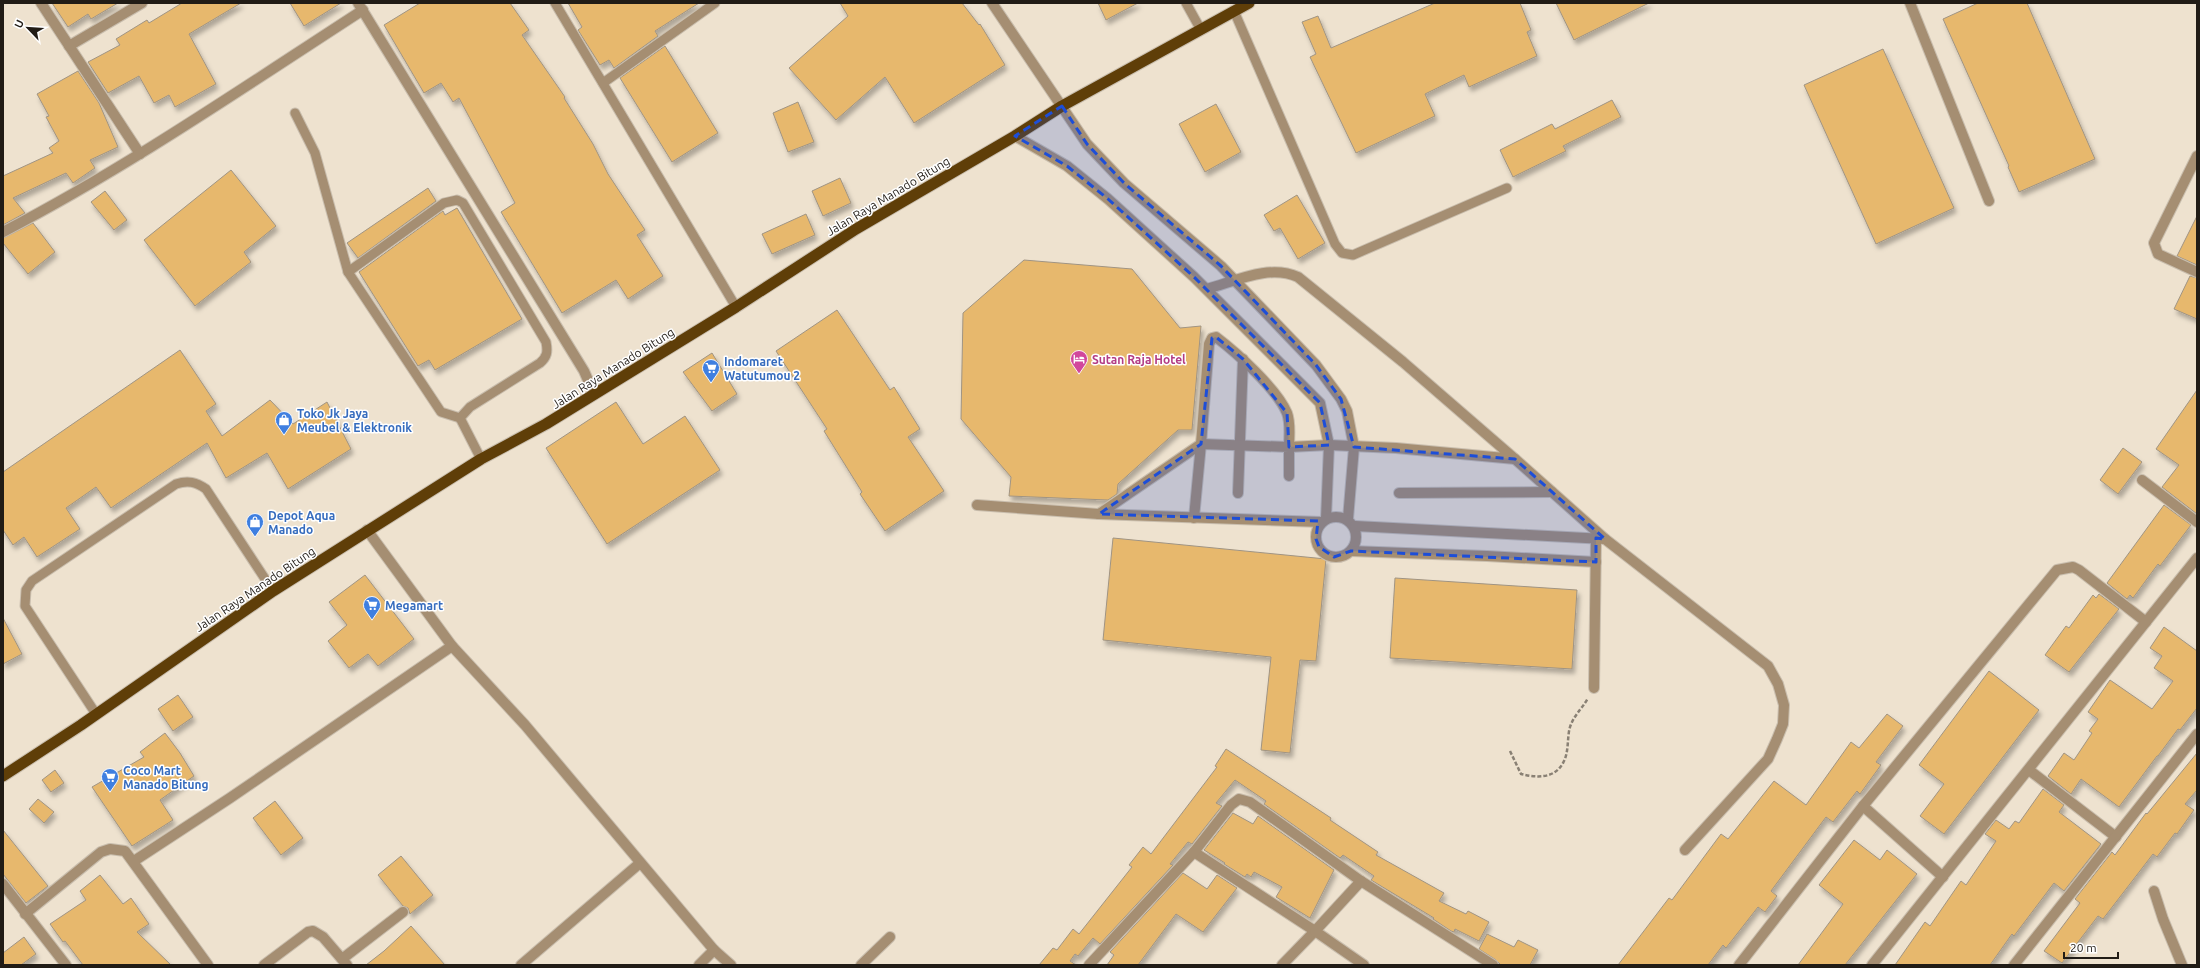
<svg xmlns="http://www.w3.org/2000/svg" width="2200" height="968" font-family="Ubuntu,sans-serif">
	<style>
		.building { fill: #e7b86d; stroke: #a09483; filter: url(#shadow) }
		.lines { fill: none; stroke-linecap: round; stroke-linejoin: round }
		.service-casing { stroke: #c9beae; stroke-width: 11 }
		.minor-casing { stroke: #c9beae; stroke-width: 12 }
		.trunk-casing { stroke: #c9beae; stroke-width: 13 }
		.path { stroke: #898074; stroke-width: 2.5; stroke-dasharray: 4 2; stroke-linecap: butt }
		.service { stroke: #a58e72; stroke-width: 9 }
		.minor { stroke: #a58e72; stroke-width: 10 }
		.trunk { stroke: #5f3e08; stroke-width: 11 }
		.marked { fill: #1d4ed8; fill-opacity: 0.2; stroke: #1d4ed8; stroke-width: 3; stroke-dasharray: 8 5; stroke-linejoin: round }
		.labels { text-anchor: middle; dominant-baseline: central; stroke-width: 3; stroke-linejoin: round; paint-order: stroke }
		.street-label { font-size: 12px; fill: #211c16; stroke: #fff }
		.hotel-label { font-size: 12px; font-weight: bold; fill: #b23c85; stroke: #fff; text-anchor: start }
		.shop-label { font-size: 12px; font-weight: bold; fill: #366cbe; stroke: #fff; text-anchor: start }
	</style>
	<defs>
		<filter id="shadow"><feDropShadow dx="2.5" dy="4.5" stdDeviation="2" flood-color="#0004"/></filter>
	</defs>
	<rect width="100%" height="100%" fill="#eee2cf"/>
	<!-- building -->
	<g class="building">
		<polygon points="52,3 118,3 91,19 88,14 68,27"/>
		<polygon points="182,3 241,3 189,34 216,84 175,107 169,95 154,103 139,76 108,93 88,62 120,45 116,39 147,20 149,23"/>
		<polygon points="290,3 341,3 304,26"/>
		<polygon points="420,3 510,3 529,30 522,35 565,97 564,98 593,144 608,174 645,230 637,235 663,276 628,299 616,280 562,313 501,212 515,203 459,98 453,102 441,83 424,93 384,25"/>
		<polygon points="568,3 699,3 655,31 658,36 614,68 609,60 600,65 578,30 582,27"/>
		<polygon points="840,3 962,3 979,25 980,24 1005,65 914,123 885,77 836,120 789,68 848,16"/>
		<polygon points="1098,3 1138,3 1106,20"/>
		<polygon points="1435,3 1520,3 1531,30 1527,32 1537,56 1469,87 1464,75 1425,94 1435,116 1356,153 1310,57 1316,54 1302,22 1318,16 1331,48"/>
		<polygon points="1556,3 1649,3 1574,40"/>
		<polygon points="1978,3 2027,3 2095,159 2019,192 2008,167 2009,166 1943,19"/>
		<polygon points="665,46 718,133 672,162 620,78"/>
		<polygon points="1883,49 1954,208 1876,244 1804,85"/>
		<polygon points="78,71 99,103 118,147 90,160 95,168 73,183 66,173 13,198 25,213 3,225 3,176 53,153 49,148 59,141 46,117 49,116 37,94"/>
		<polygon points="1612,100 1621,117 1563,146 1566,151 1513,177 1500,150 1552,124 1555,129"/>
		<polygon points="798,102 814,142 788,152 773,113"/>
		<polygon points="1216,104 1241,152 1205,172 1179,124"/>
		<polygon points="231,170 276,226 244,252 251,262 195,306 144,240"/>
		<polygon points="840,178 851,203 823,216 812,191"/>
		<polygon points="428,188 436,201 358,258 347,243"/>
		<polygon points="105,191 127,220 114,230 91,202"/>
		<polygon points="1297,195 1325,243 1298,259 1280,228 1274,231 1264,215"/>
		<polygon points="457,208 522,319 435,370 429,360 418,366 359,272 443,211 445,215"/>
		<polygon points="806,214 815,235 772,254 762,234"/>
		<polygon points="2197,216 2197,265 2177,256"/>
		<polygon points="33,223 55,252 28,274 3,243 3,238"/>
		<polygon points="1024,260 1132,269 1180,328 1201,326 1192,430 1178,430 1118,484 1117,494 1108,500 1009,496 1011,477 961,419 963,313"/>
		<polygon points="2190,276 2197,278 2197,319 2174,309"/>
		<polygon points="837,310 890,390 894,387 920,429 908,437 944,491 885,531 860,494 862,492 824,431 827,429 776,351"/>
		<polygon points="180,350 216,404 206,411 222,436 270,400 293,424 327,402 351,449 288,489 267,453 226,478 207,443 111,508 96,487 66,508 80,529 37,557 24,537 13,545 3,530 3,472"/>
		<polygon points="712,353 737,394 712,411 683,372"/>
		<polygon points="2197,390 2197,514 2162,487 2179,465 2156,449"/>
		<polygon points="616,402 643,444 685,416 720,470 607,544 546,448"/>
		<polygon points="2123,448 2142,462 2118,494 2100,480"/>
		<polygon points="2164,505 2191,525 2160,566 2158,564 2133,598 2130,595 2127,599 2107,583"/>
		<polygon points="1113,538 1326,559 1316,661 1300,660 1290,753 1261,750 1271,657 1103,640"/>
		<polygon points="365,575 414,639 378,666 368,654 349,668 328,641 347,625 329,602"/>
		<polygon points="1395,578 1577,590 1572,669 1390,658"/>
		<polygon points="2099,594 2119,609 2069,672 2045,655 2066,626 2069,628 2093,595 2096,598"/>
		<polygon points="3,618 22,654 3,664"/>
		<polygon points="2164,627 2197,651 2197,708 2180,730 2178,729 2158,756 2157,756 2119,807 2081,779 2071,794 2048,776 2064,753 2074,760 2092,733 2089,731 2098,719 2088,712 2110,680 2152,709 2173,681 2154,668 2162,656 2150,648"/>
		<polygon points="1989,671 2039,710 1944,834 1920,816 1944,784 1919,765"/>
		<polygon points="178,695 193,717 173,731 158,709"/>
		<polygon points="1887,714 1903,726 1876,762 1881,765 1860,794 1857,791 1833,822 1826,817 1771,891 1777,896 1765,912 1758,907 1726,948 1723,945 1708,965 1618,965 1669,898 1672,900 1721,834 1728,839 1774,781 1806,805 1851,742 1859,748"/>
		<polygon points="165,733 180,753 194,776 160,800 173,820 132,846 92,787 144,757 140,752"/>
		<polygon points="1226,749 1331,818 1330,820 1378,852 1376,855 1444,893 1439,901 1466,914 1468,911 1489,922 1479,941 1455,929 1454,932 1451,931 1433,919 1434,918 1371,880 1374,876 1343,855 1340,858 1264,804 1266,801 1235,780 1216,803 1222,806 1192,844 1188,842 1170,864 1173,865 1100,944 1093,938 1078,956 1075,954 1070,961 1076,965 1039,965 1053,948 1057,950 1073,929 1079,934 1132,867 1129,865 1143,847 1151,854 1217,767 1215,766"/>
		<polygon points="2197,753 2197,790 2185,804 2194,810 2177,834 2175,833 2157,857 2153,854 2103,919 2098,916 2062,963 2044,951 2080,903 2075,899 2112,852 2115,855 2146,813 2147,814"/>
		<polygon points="55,770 64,783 51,792 42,780"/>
		<polygon points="2043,789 2064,805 2059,812 2101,844 2064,891 2054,883 2014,936 2012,934 1990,965 1895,965 1925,922 1930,926 1961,881 1966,885 1996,841 1985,834 1996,820 2009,829 2015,821 2019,823"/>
		<polygon points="38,799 54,812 44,823 29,809"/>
		<polygon points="275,801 303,838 281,855 253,818"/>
		<polygon points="1233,813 1253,824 1258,816 1334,870 1310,918 1276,897 1282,887 1254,872 1251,877 1247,874 1245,877 1224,864 1225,863 1204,850"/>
		<polygon points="3,830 48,886 26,903 3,874"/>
		<polygon points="1854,840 1880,860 1887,850 1917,874 1845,965 1798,965 1843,904 1819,885"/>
		<polygon points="401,856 433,895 410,914 408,908 403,906 378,875"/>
		<polygon points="1183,873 1207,889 1217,875 1237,888 1203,932 1176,914 1138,965 1107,965 1114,955 1110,952"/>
		<polygon points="100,875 123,904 131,898 149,924 137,932 171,965 83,965 65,941 63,942 50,924 86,900 80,891"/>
		<polygon points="411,926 445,965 366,965 384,951"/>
		<polygon points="1487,934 1514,947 1518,940 1538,950 1530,965 1501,965 1496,960 1479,949"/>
		<polygon points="24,937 36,954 21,965 3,965 3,953"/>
	</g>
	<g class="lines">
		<defs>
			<g id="service">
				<polyline points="555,3 736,307"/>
				<polyline points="1186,3 1201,30"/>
				<polyline points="1234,11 1335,244 1342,253 1353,255 1507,188"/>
				<polyline points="603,83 715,3"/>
				<polyline points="295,113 315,153 348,272 441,412 460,418"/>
				<path d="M348,272L444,203L457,200L463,203L546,342C548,352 547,357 540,363L470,407L460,418L481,459"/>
				<path d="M96,714L25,606L26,590L32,581L176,484C188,480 196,482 206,489L273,591"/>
			</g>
			<g id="minor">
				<polyline points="41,3 140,154"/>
				<polyline points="358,3 584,371 594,394"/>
				<polyline points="992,3 1087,144 1124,183 1221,266 1316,365 1341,399 1347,411 1354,447 1348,519"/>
				<polyline points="1910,3 1989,201"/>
				<polyline points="69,46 142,3"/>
				<polyline points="1015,136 1067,166 1108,199 1194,277 1320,403 1329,445 1326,519"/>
				<polyline points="2197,156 2154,243 2158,254 2197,272"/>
				<path d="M3,232C128,167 244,87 363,10"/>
				<polyline points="1515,459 1605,539 1768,666 1778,684 1784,705 1783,724 1777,739 1768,759 1685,850"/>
				<polyline points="2142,480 2197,522"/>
				<polyline points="1238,493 1243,359"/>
				<polyline points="1399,493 1552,492"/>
				<path d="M977,505L1099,514L1201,444L1209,344L1212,338L1216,337C1237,353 1277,389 1287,413C1291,424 1289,436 1289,447L1329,445L1396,448L1515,459L1403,362L1298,277C1269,264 1236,281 1207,289"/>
				<polyline points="1099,514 1322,522"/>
				<circle cx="1336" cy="537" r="20"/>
				<polyline points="1194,518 1201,444 1289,447 1289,476"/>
				<polyline points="1355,526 1605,539"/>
				<polyline points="367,530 452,646 525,725 714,950 731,965"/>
				<polyline points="1351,551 1487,556 1596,562"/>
				<polyline points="1594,688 1596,538"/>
				<polyline points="2029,770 2116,837"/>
				<polyline points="1863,806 1943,877"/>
				<polyline points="1194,852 1315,931 1282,965"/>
				<polyline points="134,861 230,798 452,646"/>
				<polyline points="1361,881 1315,931 1364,965"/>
				<polyline points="3,884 66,965"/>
				<polyline points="2154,891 2163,919 2182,965"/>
				<polyline points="25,914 101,852 110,849 125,851 208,965"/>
				<polyline points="342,959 403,912"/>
				<polyline points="264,965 308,932 313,931 323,937 347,965"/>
				<polyline points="521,965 640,863"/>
				<polyline points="699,965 714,950"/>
				<polyline points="861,965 890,937"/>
				<polyline points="1089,965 1194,852 1231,805 1239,799 1250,802 1361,881 1493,965"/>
				<polyline points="1739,965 1863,806 2057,570 2073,567 2079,570 2146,622"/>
				<polyline points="1872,965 2197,558"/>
				<polyline points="2014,965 2197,734"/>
			</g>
			<polyline id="trunk" points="3,776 81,725 273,591 481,459 546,424 736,307 856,229 1015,136 1062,106 1249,3"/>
		</defs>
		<!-- service casing -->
		<use href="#service" class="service-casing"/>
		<!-- minor casing -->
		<use href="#minor" class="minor-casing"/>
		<!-- trunk casing -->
		<use href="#trunk" class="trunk-casing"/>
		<!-- path -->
		<path class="path" d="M1510,751L1521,774C1537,778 1556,779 1564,761C1569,751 1567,737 1570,727C1574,715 1582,709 1588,698"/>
		<!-- service -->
		<use href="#service" class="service"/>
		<!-- minor -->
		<use href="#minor" class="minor"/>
		<!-- trunk -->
		<use href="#trunk" class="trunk"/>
	</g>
	<!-- marked area -->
	<path class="marked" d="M1062,106L1087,144L1124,183L1221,266L1316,365L1341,399L1354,447L1515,459L1605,539L1596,538V562L1351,551L1334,557L1319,547L1316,539L1318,521L1099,514L1201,444L1212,338L1216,337L1243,359L1287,413L1289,447L1329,445L1320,403L1194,277L1108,199L1067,166L1015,136Z"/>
	<!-- icons -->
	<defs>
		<symbol id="hotel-pin" viewBox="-11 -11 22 30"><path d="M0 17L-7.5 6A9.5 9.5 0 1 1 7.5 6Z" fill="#d1479c" stroke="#fff"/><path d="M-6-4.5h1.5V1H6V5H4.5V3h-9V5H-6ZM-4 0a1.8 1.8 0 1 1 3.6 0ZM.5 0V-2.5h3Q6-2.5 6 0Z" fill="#fff"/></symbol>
		<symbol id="supermarket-pin" viewBox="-11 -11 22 30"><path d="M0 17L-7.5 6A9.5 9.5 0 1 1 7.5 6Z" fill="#3f7fe0" stroke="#fff"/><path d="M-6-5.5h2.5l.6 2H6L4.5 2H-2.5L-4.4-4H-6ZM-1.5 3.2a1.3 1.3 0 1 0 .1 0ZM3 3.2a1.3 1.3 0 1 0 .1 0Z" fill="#fff"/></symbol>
		<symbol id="shop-pin" viewBox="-11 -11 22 30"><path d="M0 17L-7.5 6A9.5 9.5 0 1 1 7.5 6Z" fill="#3f7fe0" stroke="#fff"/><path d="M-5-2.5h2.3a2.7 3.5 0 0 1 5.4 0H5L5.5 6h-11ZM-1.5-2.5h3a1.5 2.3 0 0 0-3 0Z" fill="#fff"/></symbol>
	</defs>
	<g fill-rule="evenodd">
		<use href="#hotel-pin" x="1069" y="349" width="20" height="27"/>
		<use href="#supermarket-pin" x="701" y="358" width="20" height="27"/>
		<use href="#shop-pin" x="274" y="410" width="20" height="27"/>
		<use href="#shop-pin" x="245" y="512" width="20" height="27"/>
		<use href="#supermarket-pin" x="362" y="595" width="20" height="27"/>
		<use href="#supermarket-pin" x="100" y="767" width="20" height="27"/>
	</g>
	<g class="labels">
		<!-- street labels -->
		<g class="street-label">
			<text transform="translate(888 196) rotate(-31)">Jalan Raya Manado Bitung</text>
			<text transform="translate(613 368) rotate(-32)">Jalan Raya Manado Bitung</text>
			<text transform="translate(255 589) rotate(-34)">Jalan Raya Manado Bitung</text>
		</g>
		<!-- hotel labels -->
		<g class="hotel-label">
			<text x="1092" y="359">Sutan Raja Hotel</text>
		</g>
		<!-- shop labels -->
		<g class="shop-label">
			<text x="724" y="361">Indomaret<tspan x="724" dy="14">Watutumou 2</tspan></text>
			<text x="297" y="413">Toko Jk Jaya<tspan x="297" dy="14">Meubel &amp; Elektronik</tspan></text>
			<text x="268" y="515">Depot Aqua<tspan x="268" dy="14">Manado</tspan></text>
			<text x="385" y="605">Megamart</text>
			<text x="123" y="770">Coco Mart<tspan x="123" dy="14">Manado Bitung</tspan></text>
		</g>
	</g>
	<!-- border -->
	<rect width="2200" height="968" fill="none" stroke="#211c16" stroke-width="8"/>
	<!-- north arrow -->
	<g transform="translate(28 28) rotate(295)" stroke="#ffffff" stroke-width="3" paint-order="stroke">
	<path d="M0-3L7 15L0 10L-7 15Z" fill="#211c16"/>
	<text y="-6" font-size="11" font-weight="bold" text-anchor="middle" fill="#211c16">U</text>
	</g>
	<!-- scale -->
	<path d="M2064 952v6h54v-6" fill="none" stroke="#211c16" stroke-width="2"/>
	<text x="2070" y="952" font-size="12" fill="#211c16" stroke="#ffffff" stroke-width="3" paint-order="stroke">20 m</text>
</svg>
